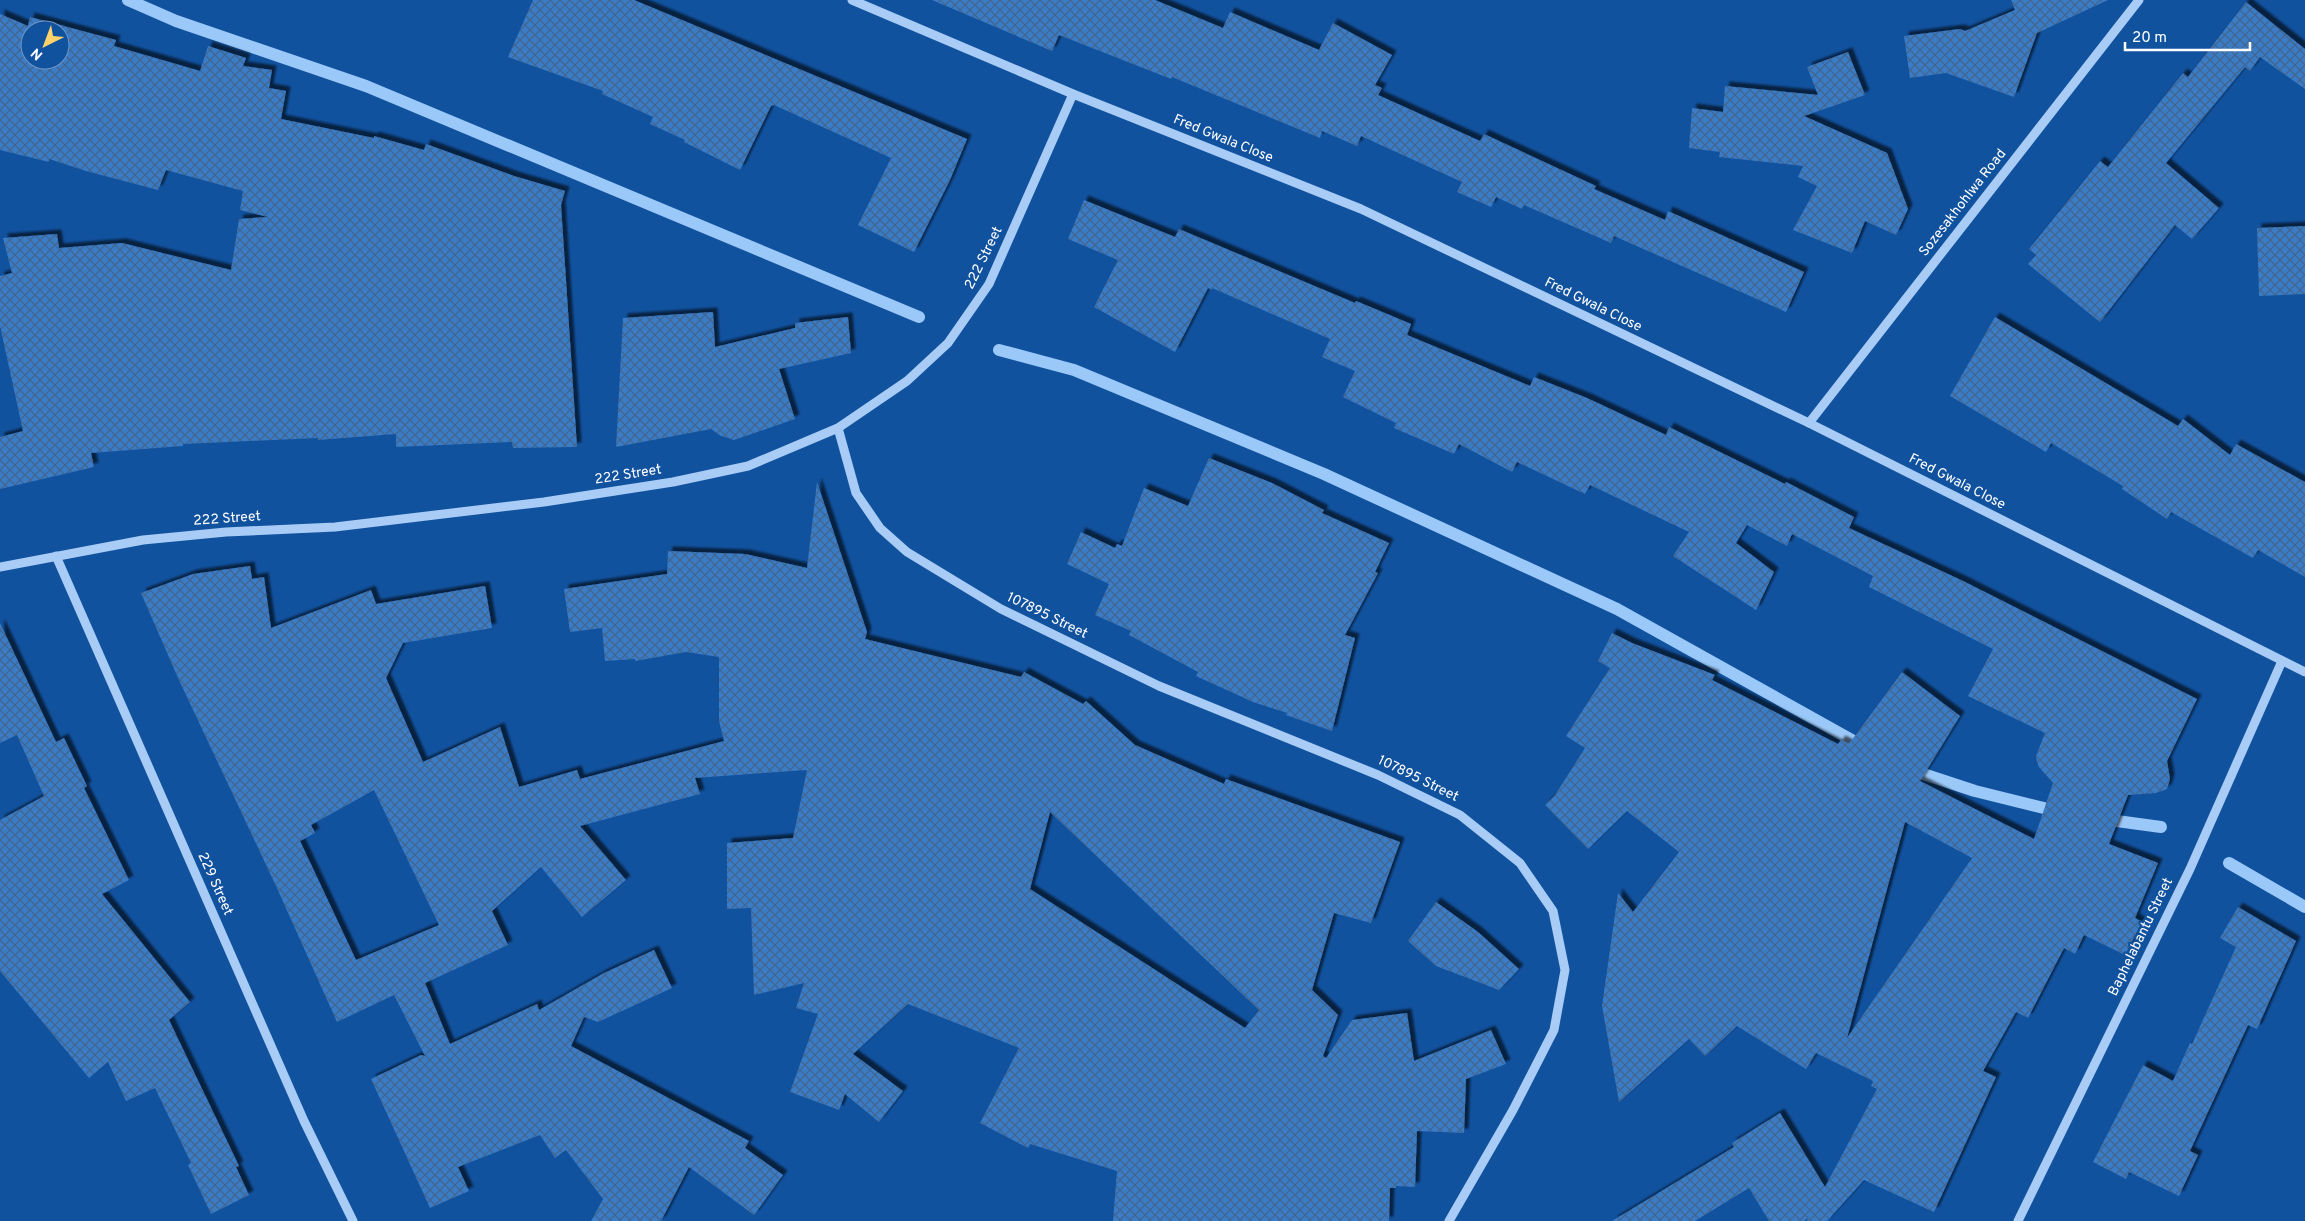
<svg xmlns="http://www.w3.org/2000/svg" width="2305" height="1221" font-family="Overpass,sans-serif">
	<style>
		.lines { fill: none; stroke-linecap: round; stroke-linejoin: round }
		.stream { stroke: #9ac8f8; stroke-width: 12 }
		.building { fill: url(#building-cross-hatch); fill-rule: evenodd; filter: url(#shadow) }
		.minor { stroke: #a8ccf5; stroke-width: 9 }
		.labels { text-anchor: middle; dominant-baseline: central; stroke-width: 4.5; stroke-linejoin: round; paint-order: stroke }
		.street-label { font-size: 14px; fill: #fff; stroke: #11529f }
	</style>
	<defs>
		<pattern id="building-cross-hatch" width="8" height="8" patternUnits="userSpaceOnUse" patternTransform="scale(1.25)"><rect width="8" height="8" fill="#3a7bc6"/><path d="M0 0l8 8M0 8l8-8" fill="none" stroke="#42668f"/></pattern>
		<filter id="shadow"><feDropShadow dx="4.5" dy="-4.5" stdDeviation="1" flood-color="#0009"/></filter>
	</defs>
	<rect width="100%" height="100%" fill="#11529f"/>
	<g class="lines">
		<!-- stream -->
		<g class="stream">
			<polyline points="128,0 176,21 366,86 919,317"/>
			<polyline points="999,350 1074,370 1324,474 1617,609 1866,748"/>
			<polyline points="1908,769 1975,791 2060,812"/>
			<polyline points="2102,819 2161,827"/>
			<polyline points="2229,863 2305,907"/>
		</g>
	</g>
	<!-- building -->
	<g class="building">
		<polygon points="533,0 634,0 967,139 950,180 914,252 858,225 891,158 774,105 771,106 740,170 684,142 685,140 650,124 653,117 602,94 603,91 508,57"/>
		<polygon points="932,0 1155,0 1223,28 1230,12 1319,50 1333,23 1392,55 1375,85 1382,88 1378,95 1480,141 1484,134 1596,186 1594,189 1665,220 1668,211 1804,272 1786,312 1614,236 1611,243 1524,205 1522,209 1496,197 1491,207 1457,192 1462,182 1361,136 1357,146 1322,131 1320,138 1172,77 1171,79 1059,35 1052,51"/>
		<polygon points="2011,0 2108,0 2037,33 2014,97 1946,73 1910,78 1904,36 1960,29 1965,31 2015,10"/>
		<polygon points="2246,2 2305,49 2305,89 2260,57 2250,71 2245,67 2166,163 2219,208 2192,239 2175,225 2100,322 2028,264 2036,255 2029,249 2100,161 2108,167 2183,73 2188,77"/>
		<path d="M0,14L28,26L30,17L116,40L114,46L200,71L208,46L246,58L243,66L272,70L269,88L286,91L281,119L374,138V136L424,150L426,144L514,176L565,191L561,205L577,447L513,448L512,442L396,447V434L318,440V438L183,444V446L91,453L94,467L0,489V437L23,431L0,326V276L12,273L3,238L57,234L59,248L122,243L231,270L239,219L268,217L240,210L243,191L166,170L158,190L86,171L49,159V162L0,150ZM30,30H60V60H30Z"/>
		<polygon points="1848,52 1865,95 1804,116 1887,153 1908,209 1896,235 1865,221 1852,253 1793,230 1817,186 1798,177 1803,166 1719,157 1720,152 1689,148 1692,108 1723,112 1725,86 1818,95 1807,67"/>
		<path d="M1084,200L1175,237L1179,229L1355,303L1356,301L1411,324L1407,335L1530,386L1534,377L1587,398L1666,435L1669,427L1785,484L1786,482L1854,517L1849,528L1963,581L2197,699L2167,761L2170,779L2167,789L2156,793L2128,795L2109,844L2158,863L2135,918L2142,922L2125,955L2084,935L2075,954L2064,948L2028,1018L2016,1012L1983,1071L1996,1077L1934,1212L1864,1180L1827,1221H1807L1808,1218L1804,1221H1769L1749,1188L1695,1221H1612L1734,1147L1732,1143L1780,1113L1825,1187L1877,1089L1871,1086L1873,1081L1816,1053L1806,1069L1737,1026L1705,1056L1689,1039L1619,1102L1602,1006L1618,893L1633,912L1679,852L1627,811L1588,849L1545,805L1555,795L1585,748L1566,736L1610,668L1598,661L1612,633L1632,643L1715,675L1712,680L1838,744L1841,740L1849,744L1902,672L1960,716L1920,781L2034,839L2053,783L2039,767L2037,762L2036,756L2045,733L1968,696L1993,649L1869,587L1873,576L1792,534L1787,546L1747,525L1736,543L1774,572L1756,610L1673,556L1689,532L1590,485L1585,494L1517,462L1512,472L1459,444L1454,454L1394,428L1396,423L1343,397L1355,371L1322,357L1330,339L1212,288V290L1208,288L1175,352L1094,307L1118,260L1068,239ZM1905,822L1972,858L1847,1038Z"/>
		<polygon points="2305,226 2305,294 2259,296 2257,228"/>
		<polygon points="713,312 715,347 795,328 795,323 848,317 851,353 779,369 795,419 734,440 721,436 711,429 616,447 623,318"/>
		<polygon points="1995,317 2178,426 2183,419 2230,455 2236,444 2305,482 2305,577 2258,550 2253,558 2171,512 2167,519 2122,489 2123,486 2051,443 2046,452 1950,396"/>
		<polygon points="1209,458 1272,483 1324,510 1322,513 1389,543 1375,572 1378,573 1345,635 1355,638 1332,731 1286,715 1287,713 1253,702 1196,676 1198,672 1129,635 1131,631 1095,615 1109,584 1067,564 1081,532 1115,548 1117,544 1122,546 1144,488 1188,506"/>
		<path d="M817,482L867,632L865,639L1021,677L1024,672L1083,704L1086,701L1135,745L1224,784L1226,779L1400,842L1371,923L1334,913L1312,990L1338,1015L1323,1056L1326,1058L1352,1020L1407,1013L1414,1061L1491,1030L1506,1064L1466,1079L1464,1133L1417,1131L1415,1187L1396,1186V1188H1390L1389,1221H1113L1117,1171L1030,1144L1028,1148L980,1123L1019,1048L908,1004L853,1054L903,1091L879,1122L845,1094L839,1110L790,1092L818,1014L796,1008L804,983L754,995L751,908L727,909V843L793,838L807,770L695,778L700,794L580,826L626,880L582,917L541,867L492,911L508,945L425,983L450,1044L537,1004L539,1010L604,973L654,950L672,988L598,1022L584,1017L571,1046L749,1141L745,1148L783,1175L754,1215L689,1167L661,1221H591L603,1199L566,1150L555,1158L540,1135L458,1167L469,1191L430,1208L371,1079L421,1055L425,1056L394,995L337,1022L276,886L178,678L141,593L193,574L250,566L252,579L264,577L271,628L371,590L376,604L485,586L492,628L403,643L386,678L423,762L500,727L519,787L577,770L580,779L724,741L719,721V657L686,652L635,661V659L605,661L602,628L570,632L564,589L667,574L668,551L745,554L807,568ZM374,790L439,925L356,960L300,841L315,833L311,825ZM1050,812L1259,1010L1245,1028L1030,889Z"/>
		<polygon points="0,623 56,742 64,738 87,786 84,788 129,880 102,894 190,1002 169,1020 239,1166 236,1167 249,1195 211,1214 188,1165 191,1163 155,1088 126,1101 108,1062 89,1078 0,971 0,820 44,796 17,735 0,743"/>
		<polygon points="1436,902 1478,932 1519,969 1499,990 1436,966 1408,941"/>
		<polygon points="2238,907 2296,941 2257,1029 2248,1025 2190,1151 2198,1155 2179,1196 2129,1172 2126,1179 2093,1162 2143,1065 2173,1081 2190,1043 2192,1044 2236,947 2220,938"/>
	</g>
	<g class="lines">
		<!-- minor -->
		<g class="minor">
			<polyline points="852,0 1073,94 1361,209 1809,423 2305,672"/>
			<polyline points="1809,423 2139,0"/>
			<polyline points="838,428 856,493 880,528 907,552 1001,609 1159,686 1378,775 1460,815 1520,863 1553,911 1565,970 1554,1030 1513,1110 1449,1221"/>
			<polyline points="56,556 304,1121 353,1221"/>
			<polyline points="0,567 143,540 226,532 335,527 544,502 673,482 748,466 838,428 907,381 948,343 989,284 1073,94"/>
			<polyline points="2018,1221 2190,869 2282,661"/>
		</g>
	</g>
	<g class="labels">
		<!-- street labels -->
		<g class="street-label">
			<text transform="translate(1223 139) rotate(22)">Fred Gwala Close</text>
			<text transform="translate(1963 203) rotate(-52)">Sozesakhohlwa Road</text>
			<text transform="translate(984 258) rotate(-64)">222 Street</text>
			<text transform="translate(1593 305) rotate(26)">Fred Gwala Close</text>
			<text transform="translate(628 475) rotate(-9)">222 Street</text>
			<text transform="translate(1957 482) rotate(27)">Fred Gwala Close</text>
			<text transform="translate(227 519) rotate(-4)">222 Street</text>
			<text transform="translate(1047 616) rotate(26)">107895 Street</text>
			<text transform="translate(1418 779) rotate(26)">107895 Street</text>
			<text transform="translate(215 884) rotate(66)">229 Street</text>
			<text transform="translate(2141 937) rotate(-64)">Baphelabantu Street</text>
		</g>
	</g>
	<!-- north arrow -->
	<g transform="translate(45 45) rotate(222)"><circle r="24" fill="#11529f" stroke="#7097c5"/>
	<path d="M0-4L9 19L0 12L-9 19Z" fill="#ffd26c"/>
	<text y="-8" font-size="14" font-weight="bold" text-anchor="middle" fill="#ffffff">N</text>
	</g>
	<!-- scale -->
	<path d="M2125 42v8h125v-8" fill="none" stroke="#ffffff" stroke-width="2.5"/>
	<text x="2132" y="42" font-size="15" fill="#ffffff" stroke="#11529f" stroke-width="4" paint-order="stroke">20 m</text>
</svg>
